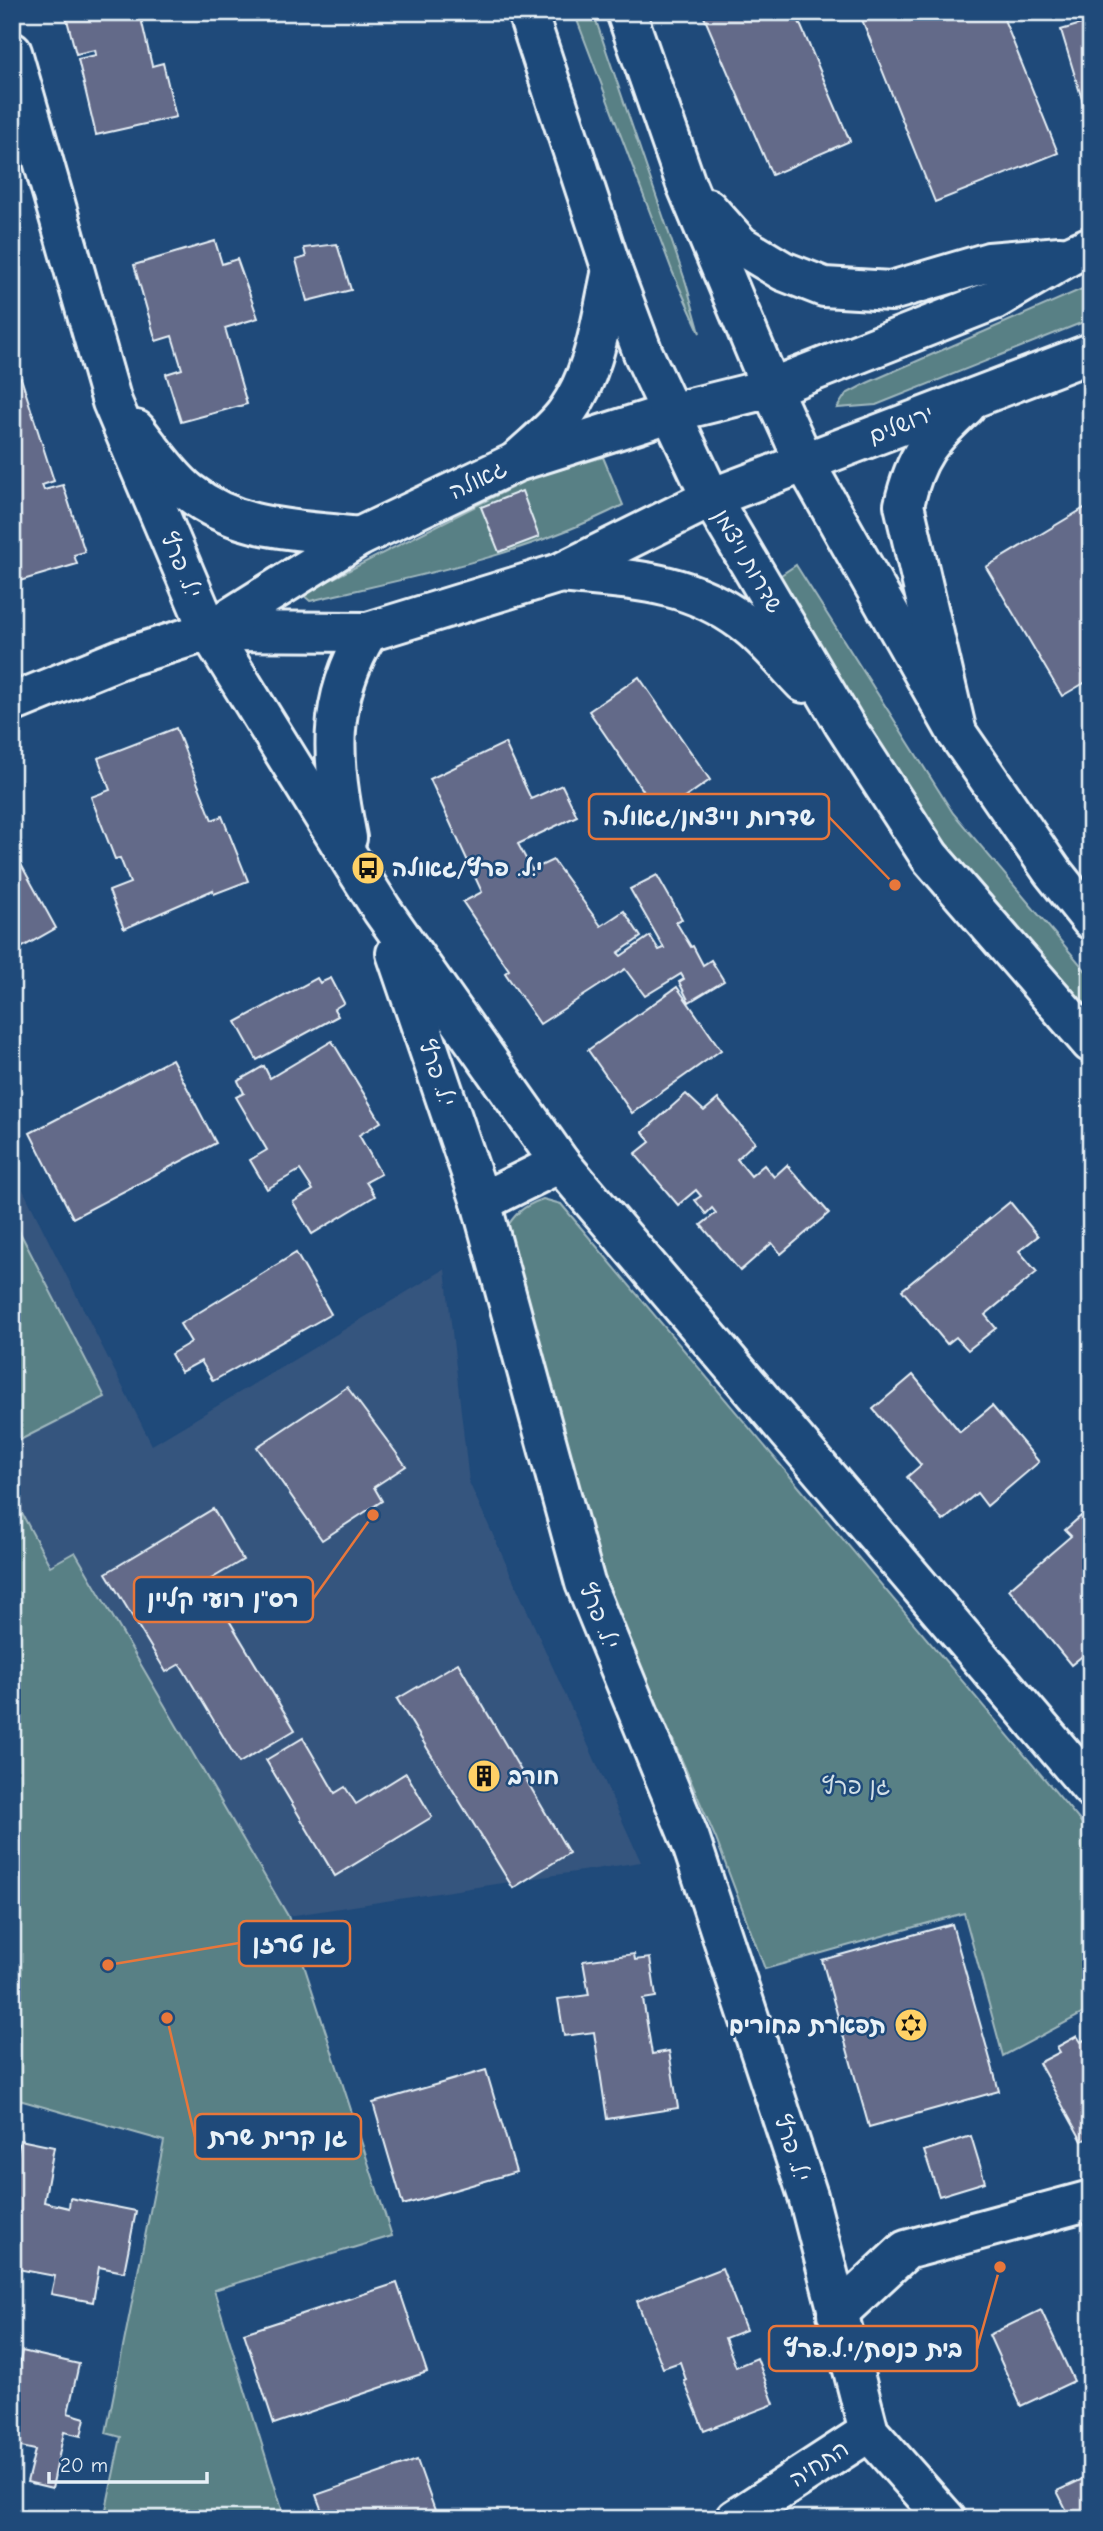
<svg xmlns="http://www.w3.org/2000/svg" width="1103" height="2531" font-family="'Comic Neue','Playpen Sans Hebrew',sans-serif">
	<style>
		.built { fill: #34547e }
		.green { fill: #598085; stroke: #a0b8be; stroke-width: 2 }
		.building { fill: #646b89; stroke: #e8f1f8; stroke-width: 2 }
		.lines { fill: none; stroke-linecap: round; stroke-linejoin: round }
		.minor-casing { stroke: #e8f1f8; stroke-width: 44 }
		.major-casing { stroke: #e8f1f8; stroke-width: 44 }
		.minor { stroke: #1f4a7a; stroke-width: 38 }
		.major { stroke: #1f4a7a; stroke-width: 38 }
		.labels { text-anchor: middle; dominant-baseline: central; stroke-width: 5; stroke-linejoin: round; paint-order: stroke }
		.street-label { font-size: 23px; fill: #e8f1f8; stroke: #1f4a7a }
		.poi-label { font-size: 23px; font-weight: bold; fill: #e8f1f8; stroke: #1f4a7a; text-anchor: start }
		.park-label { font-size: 23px; fill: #d3e0e7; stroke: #1f4a7a }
		.leader { fill: none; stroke: #e8773b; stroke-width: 2.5 }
		.callout-dot { fill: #e8773b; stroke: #1f4a7a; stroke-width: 2.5 }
		.callout { fill: #1f4a7a; stroke: #e8773b; stroke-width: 2.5 }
		.callout-label { font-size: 24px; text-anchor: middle; font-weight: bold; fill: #e8f1f8 }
	</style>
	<rect width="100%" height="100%" fill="#1f4a7a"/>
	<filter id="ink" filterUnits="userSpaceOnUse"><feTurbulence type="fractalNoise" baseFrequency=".0143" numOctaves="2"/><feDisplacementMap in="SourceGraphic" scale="14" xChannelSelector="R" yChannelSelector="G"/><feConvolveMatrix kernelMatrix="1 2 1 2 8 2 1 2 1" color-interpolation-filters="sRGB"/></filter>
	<g filter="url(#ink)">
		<!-- built -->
		<polygon class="built" points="12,1168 152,1445 445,1269 469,1482 641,1862 288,1916 75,1552 50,1567 12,1495"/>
		<!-- green -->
		<g class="green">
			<polygon points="574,12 593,12 686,283 700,333 673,273"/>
			<polygon points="1091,285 1091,319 876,405 837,408 846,394 867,383"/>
			<path d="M603,457L623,505C521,557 420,575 310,601L302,594L531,478Z"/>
			<polygon points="796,565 953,813 1091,977 1091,1011 918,811 778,577"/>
			<path d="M543,1199L561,1204L1091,1834V2009L1003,2056L964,1913L765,1969L716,1839L603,1579L504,1232C514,1214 523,1206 543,1199Z"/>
			<polygon points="12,1217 105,1397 12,1444"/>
			<polygon points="12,1495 50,1566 75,1552 288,1916 392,2236 214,2290 285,2519 104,2519 121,2437 106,2433 164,2141 12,2098"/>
		</g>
		<!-- building -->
		<g class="building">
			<polygon points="65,12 148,12 140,14 152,66 163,63 176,117 96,135 78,59 96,55 95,50 76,54"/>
			<polygon points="702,12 795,12 850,141 772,175"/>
			<polygon points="859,12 1001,12 1058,153 935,202"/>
			<polygon points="1091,21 1091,129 1061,30"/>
			<polygon points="215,241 222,264 237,259 258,318 225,328 247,404 181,422 166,374 182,369 172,336 156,341 134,265"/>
			<polygon points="337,244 351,290 307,301 296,260 306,257 304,248"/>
			<polygon points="21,378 54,481 42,485 44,490 63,485 85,552 74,555 77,564 13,583 12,381"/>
			<polygon points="522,491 539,537 499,552 481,507"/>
			<polygon points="1091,504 1091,679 1062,696 986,567"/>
			<polygon points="639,677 710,780 660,815 589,711"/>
			<polygon points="176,728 212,820 222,816 248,881 214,894 213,890 124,929 109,891 130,883 120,858 115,859 91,797 110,790 98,758"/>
			<polygon points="505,743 531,799 562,785 577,816 518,844 532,870 553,860 601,926 624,911 641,937 618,953 621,956 650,936 659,950 664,948 630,889 657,875 682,919 676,922 691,947 693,946 703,965 711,960 724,981 689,1002 679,982 684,979 681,974 645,996 625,969 540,1024 505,973 509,970 463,902 482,892 430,779"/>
			<polygon points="12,848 56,928 12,953"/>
			<polygon points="317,978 320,983 331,978 344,1003 334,1009 338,1016 257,1060 236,1022"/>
			<polygon points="677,987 721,1050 632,1113 588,1050"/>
			<polygon points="332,1041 381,1122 359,1135 381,1174 366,1182 375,1196 312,1234 293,1202 313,1190 300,1170 267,1189 250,1160 267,1150 236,1097 244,1093 238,1081 264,1066 270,1078"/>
			<polygon points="172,1059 216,1143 73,1218 30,1133"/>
			<polygon points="686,1094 704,1111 718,1099 755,1142 737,1159 751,1176 764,1165 774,1177 787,1165 829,1213 781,1254 772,1243 740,1271 701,1225 716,1213 712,1208 706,1214 695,1200 701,1196 696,1190 678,1205 635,1154 650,1142 643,1132"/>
			<polygon points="1010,1202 1038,1236 1019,1251 1037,1272 985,1315 996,1328 968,1350 956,1337 947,1344 902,1290"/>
			<polygon points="296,1253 331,1314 213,1381 201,1361 181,1372 171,1354 191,1342 180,1324"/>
			<polygon points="913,1375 960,1432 992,1406 1039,1462 987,1506 977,1493 943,1521 907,1477 921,1465 873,1409"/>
			<polygon points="347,1387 406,1466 374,1487 382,1501 322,1540 257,1447"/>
			<polygon points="213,1509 243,1560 206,1582 295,1730 239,1763 180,1664 166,1672 106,1573"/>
			<polygon points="1081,1516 1091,1527 1091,1649 1071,1665 1009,1589 1071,1536 1065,1530"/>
			<polygon points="458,1663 569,1853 513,1888 397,1699"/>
			<polygon points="303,1738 335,1793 345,1787 356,1804 406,1773 432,1817 335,1876 266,1760"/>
			<polygon points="952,1924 999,2091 869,2127 822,1960"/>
			<polygon points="634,1954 635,1960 650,1958 656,1997 643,1999 652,2054 669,2051 678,2108 607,2119 594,2032 564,2036 558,1999 589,1995 583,1961"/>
			<polygon points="1077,2036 1081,2042 1091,2036 1091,2136 1082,2141 1039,2063 1060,2052 1057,2047"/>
			<polygon points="486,2070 516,2172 403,2205 373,2103"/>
			<polygon points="971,2136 985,2182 939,2196 924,2151"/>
			<polygon points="20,2140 54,2147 44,2202 69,2208 70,2198 136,2211 124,2272 99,2267 93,2302 51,2294 55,2276 12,2268 12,2182"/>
			<polygon points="722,2268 746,2330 725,2338 736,2367 757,2358 774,2404 704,2431 684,2381 686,2380 680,2362 663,2368 637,2301"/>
			<polygon points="397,2283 427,2372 274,2424 244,2333"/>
			<polygon points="1041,2310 1074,2381 1021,2406 989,2335"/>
			<polygon points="22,2351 79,2364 68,2413 85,2418 81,2436 64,2432 52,2488 27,2482 35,2450 12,2445 12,2372 18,2373"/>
			<polygon points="417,2460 438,2519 325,2519 316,2495"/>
			<polygon points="1091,2475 1091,2519 1071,2519 1057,2491"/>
		</g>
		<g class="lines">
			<defs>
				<g id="minor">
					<polyline points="12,52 112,402 209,631 353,864 382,910 560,1163 1091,1788"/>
					<path d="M136,430C152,450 169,476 189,492C240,532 298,529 359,537"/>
					<path d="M560,573C629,580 685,579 743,622C766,638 784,663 804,683"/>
					<polyline points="209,631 368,632 560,573 711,498 844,724 930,857 1091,1043"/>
					<polyline points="12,703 120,659 209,631 359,537 516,462 670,413 771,388 805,463 957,733 1052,871 1091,920"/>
					<path d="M347,838C332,761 325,703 368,632"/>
					<polyline points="396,953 481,1202 585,1583 690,1839 808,2196 869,2432 946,2519"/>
					<polyline points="481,1202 560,1163"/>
					<polyline points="837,2314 906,2250 1091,2200"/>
					<polyline points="735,2519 869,2432"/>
				</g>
				<g id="major">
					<polyline points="527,12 612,270 643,353 711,498 1091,353"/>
					<polyline points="626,12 686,184 771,388 994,300 1069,256 1091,246"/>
					<polyline points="707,208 740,245 783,271 824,287 891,291 989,262 1060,256"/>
					<path d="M516,462C532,446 553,431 566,413C596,371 601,319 612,270"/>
					<path d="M957,733L904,505C915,456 930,439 966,406"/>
				</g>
			</defs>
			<!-- minor casing -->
			<use href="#minor" class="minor-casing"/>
			<!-- major casing -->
			<use href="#major" class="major-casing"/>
			<!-- minor -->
			<use href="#minor" class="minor"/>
			<!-- major -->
			<use href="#major" class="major"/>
		</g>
	</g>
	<!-- icons -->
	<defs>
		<symbol id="bus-disc" viewBox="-11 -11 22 22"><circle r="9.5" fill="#ffd166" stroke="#1f4a7a"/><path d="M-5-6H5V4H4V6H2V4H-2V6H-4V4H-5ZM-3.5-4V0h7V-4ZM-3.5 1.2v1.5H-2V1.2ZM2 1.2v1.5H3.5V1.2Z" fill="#111"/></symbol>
		<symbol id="building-disc" viewBox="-11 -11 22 22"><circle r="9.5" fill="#ffd166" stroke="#1f4a7a"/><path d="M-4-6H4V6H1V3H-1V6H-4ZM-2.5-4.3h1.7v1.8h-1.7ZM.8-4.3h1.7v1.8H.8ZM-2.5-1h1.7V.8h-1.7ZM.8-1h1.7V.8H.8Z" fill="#111"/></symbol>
		<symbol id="synagogue-disc" viewBox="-11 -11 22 22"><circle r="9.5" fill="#ffd166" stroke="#1f4a7a"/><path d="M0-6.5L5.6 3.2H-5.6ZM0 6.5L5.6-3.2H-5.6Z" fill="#111"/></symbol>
	</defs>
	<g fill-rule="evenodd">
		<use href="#bus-disc" x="349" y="849" width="38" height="38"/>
		<use href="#building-disc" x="465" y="1757" width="38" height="38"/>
		<use href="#synagogue-disc" x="892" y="2006" width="38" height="38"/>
	</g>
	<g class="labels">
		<!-- street labels -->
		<g class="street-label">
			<text transform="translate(901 425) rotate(-22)">ירושלים</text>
			<text transform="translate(478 480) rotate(-26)">גאולה</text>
			<text transform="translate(748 561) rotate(60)">שדרות ויצמן</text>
			<text transform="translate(181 565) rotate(67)">י.ל. פרץ</text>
			<text transform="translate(437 1073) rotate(71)">י.ל. פרץ</text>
			<text transform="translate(599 1616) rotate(68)">י.ל. פרץ</text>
			<text transform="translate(792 2148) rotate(72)">י.ל. פרץ</text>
			<text transform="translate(819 2464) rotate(-33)">התחיה</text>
		</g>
		<!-- poi labels -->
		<g class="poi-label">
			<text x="392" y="868">י.ל. פרץ/גאולה</text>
			<text x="508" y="1776">חורב</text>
			<text x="886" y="2025" text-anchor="end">תפארת בחורים</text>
		</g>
		<!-- park labels -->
		<g class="park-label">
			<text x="856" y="1786">גן פרץ</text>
		</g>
	</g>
	<!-- callouts -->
	<path class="leader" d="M895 885L829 817M373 1515L313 1599M108 1965L239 1943M167 2018L195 2137M1000 2267L977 2349"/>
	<g class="callout-dot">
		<circle cx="895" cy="885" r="7"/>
		<circle cx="373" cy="1515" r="7"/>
		<circle cx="108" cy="1965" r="7"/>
		<circle cx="167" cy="2018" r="7"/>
		<circle cx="1000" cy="2267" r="7"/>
	</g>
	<g class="callout">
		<rect x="589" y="794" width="240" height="45" rx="7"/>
		<rect x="134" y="1577" width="179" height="45" rx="7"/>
		<rect x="239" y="1921" width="111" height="45" rx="7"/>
		<rect x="195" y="2114" width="166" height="45" rx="7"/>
		<rect x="769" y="2326" width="208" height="45" rx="7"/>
	</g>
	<g class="callout-label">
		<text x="709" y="825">שדרות וייצמן/גאולה</text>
		<text x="223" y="1607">רס"ן רועי קליין</text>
		<text x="294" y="1952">גן טרזן</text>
		<text x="278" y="2145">גן קרית שרת</text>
		<text x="873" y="2357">בית כנסת/י.ל.פרץ</text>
	</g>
	<!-- margin -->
	<rect width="1103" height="2531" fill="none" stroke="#1f4a7a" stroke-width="42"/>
	<rect x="21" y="21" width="1061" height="2489" fill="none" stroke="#e8f1f8" stroke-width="2.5" filter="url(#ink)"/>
	<!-- scale -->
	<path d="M49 2472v10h158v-10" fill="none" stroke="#e8f1f8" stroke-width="3.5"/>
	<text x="60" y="2472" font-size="21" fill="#e8f1f8" stroke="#1f4a7a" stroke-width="5" paint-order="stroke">20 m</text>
</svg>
